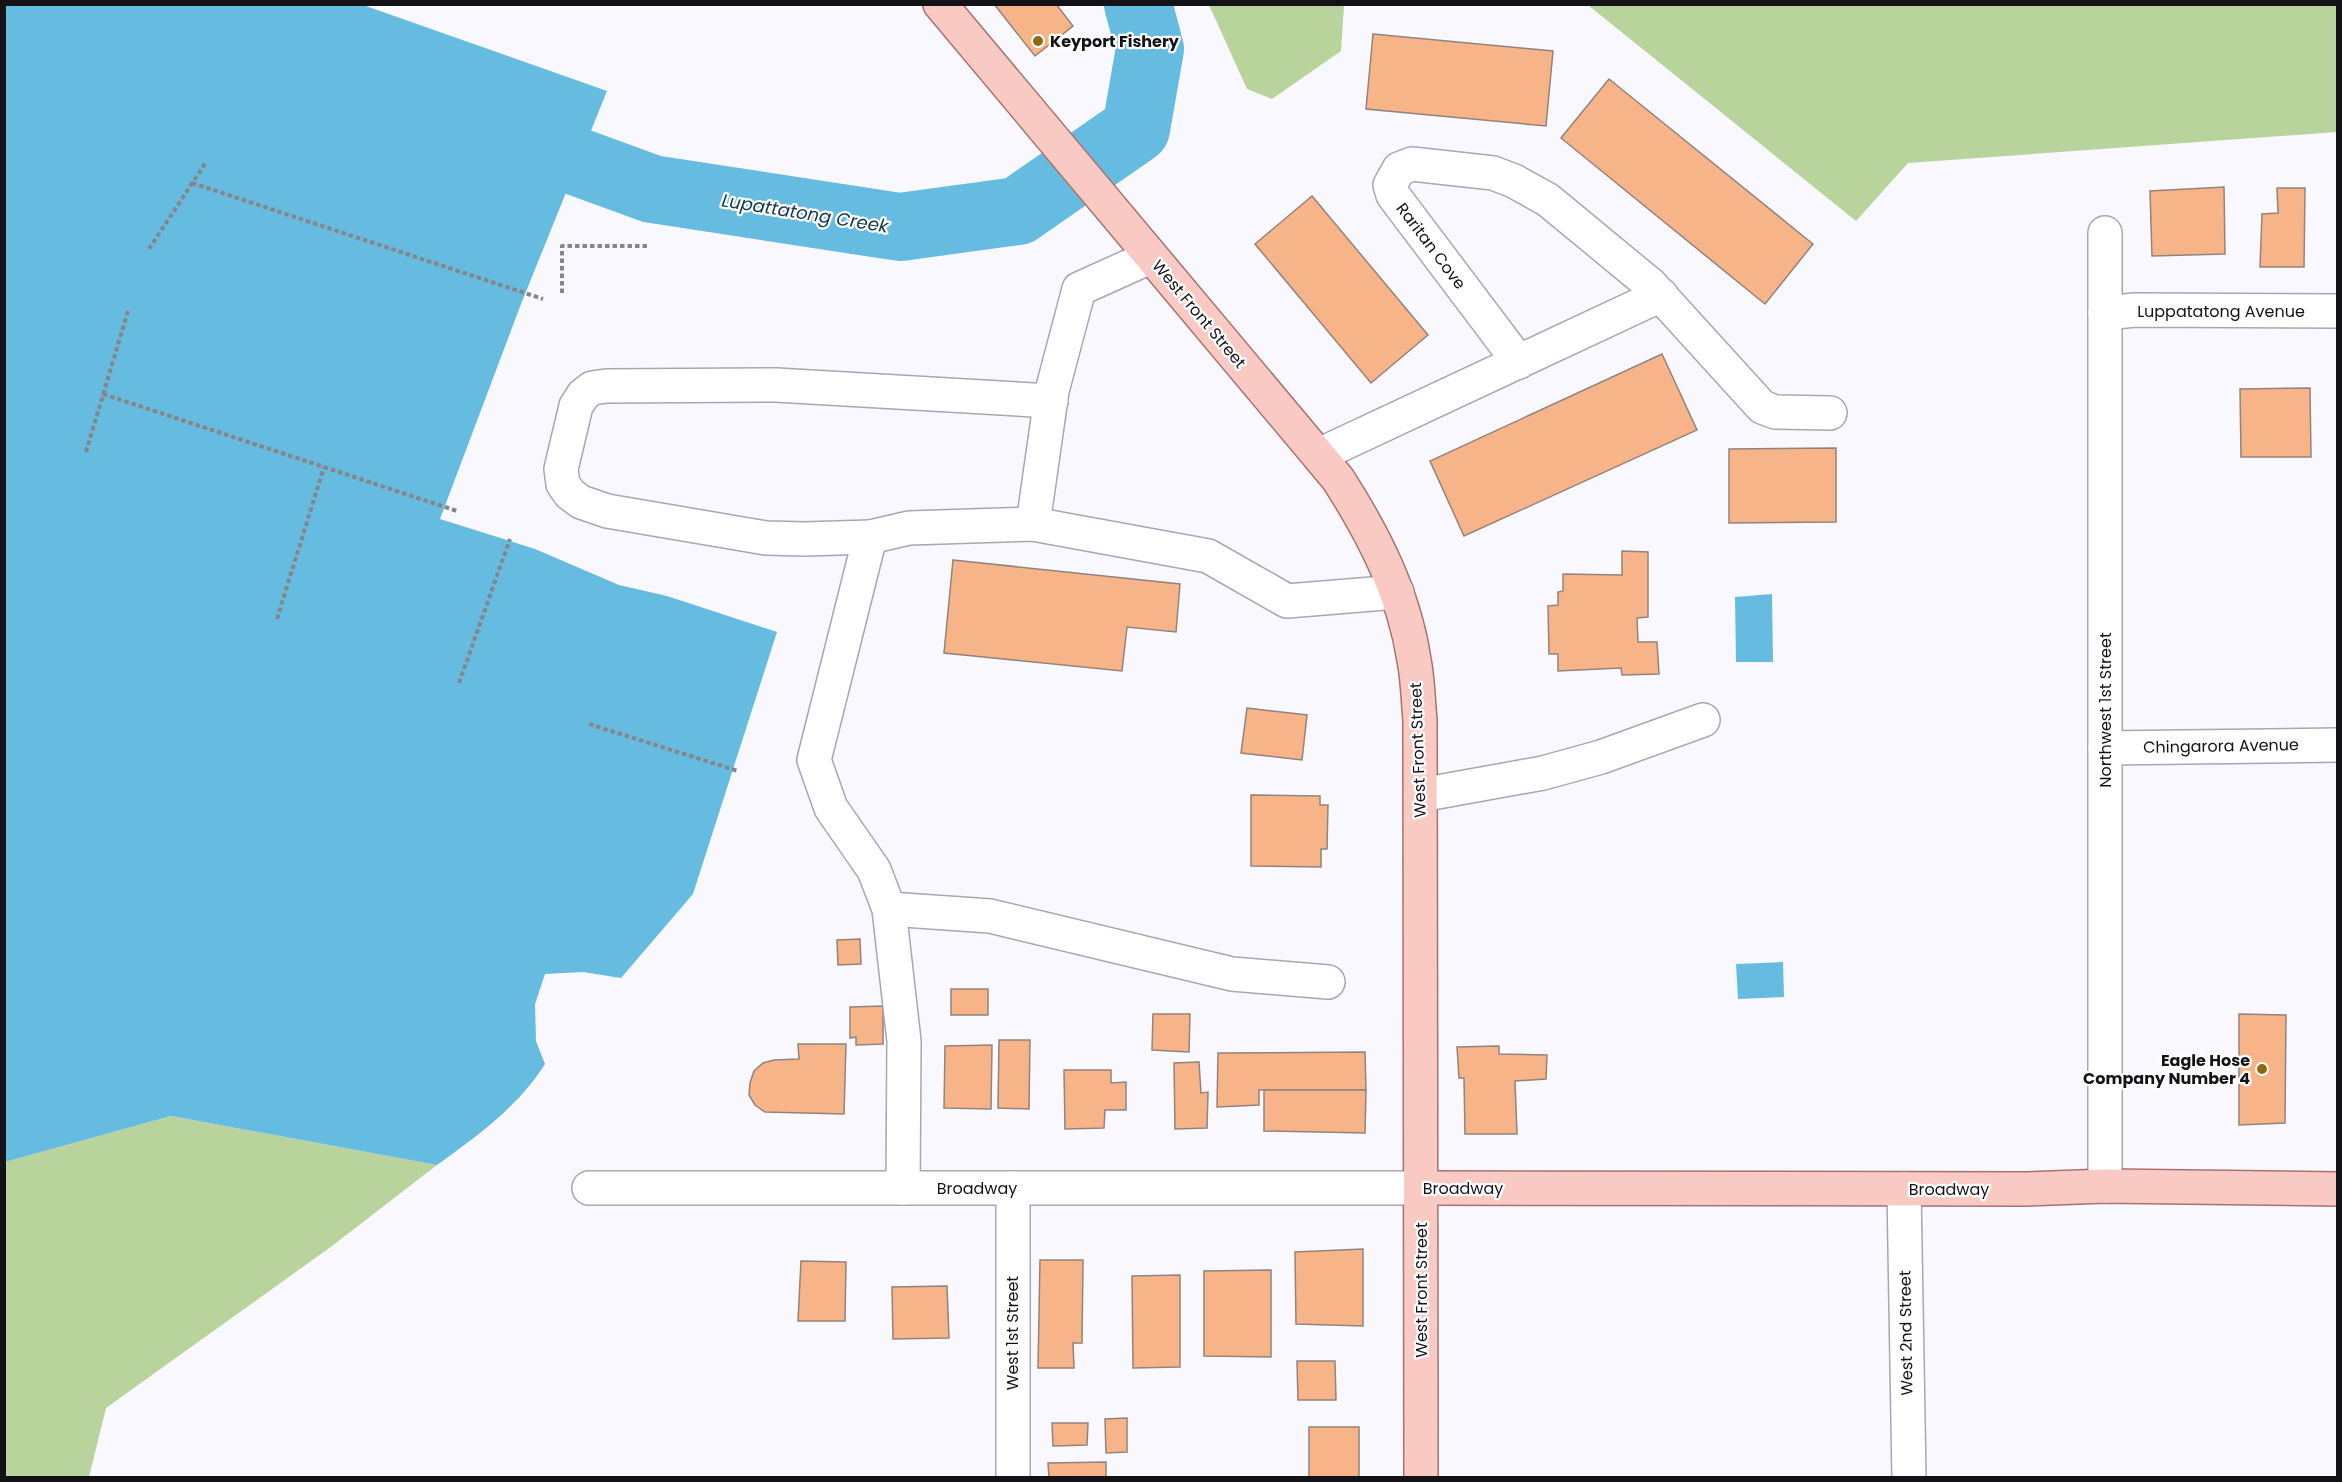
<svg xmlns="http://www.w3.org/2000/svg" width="2342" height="1482" font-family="Poppins,sans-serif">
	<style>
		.green { fill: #b9d39d }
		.water { fill: #66bce0 }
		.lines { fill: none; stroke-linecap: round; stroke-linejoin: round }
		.river { stroke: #66bce0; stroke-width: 68 }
		.building { fill: #f8b489; stroke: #92837b; stroke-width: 1.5 }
		.minor-casing { stroke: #a8a6b5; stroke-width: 36 }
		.major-casing { stroke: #a6736d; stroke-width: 36 }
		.path { stroke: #86858b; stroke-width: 4; stroke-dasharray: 4.5 3; stroke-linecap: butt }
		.minor { stroke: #fff; stroke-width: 33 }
		.major { stroke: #f9cac3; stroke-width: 33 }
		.poi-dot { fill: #91670f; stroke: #fff; stroke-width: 2 }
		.labels { text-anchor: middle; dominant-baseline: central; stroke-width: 4.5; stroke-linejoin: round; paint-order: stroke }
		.poi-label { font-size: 16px; font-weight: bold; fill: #131217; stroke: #fff; text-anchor: start }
		.street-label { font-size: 16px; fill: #131217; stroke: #fff }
		.water-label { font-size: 18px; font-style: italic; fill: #113948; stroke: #fff }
	</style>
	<rect width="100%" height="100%" fill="#f9f8ff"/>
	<!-- green -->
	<g class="green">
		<polygon points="1209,5 1344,5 1341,51 1272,99 1247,89"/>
		<polygon points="1588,5 2337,5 2337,132 1908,163 1856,221"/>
		<polygon points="171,1116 437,1165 332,1246 106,1408 89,1477 5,1478 5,1162"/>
	</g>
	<!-- water -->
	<g class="water">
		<path d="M5,4L363,5L607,91L521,304L440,519L535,549L619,585L667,596L777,632L693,894L621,978L583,972L545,974L535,1004L536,1041L545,1064C518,1107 477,1136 437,1165L171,1116L5,1162Z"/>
		<polygon points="1772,594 1773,662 1736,662 1735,597"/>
		<polygon points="1783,962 1784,997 1738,999 1736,964"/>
	</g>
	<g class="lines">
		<!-- river -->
		<polyline class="river" points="578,162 652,189 900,227 1018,211 1136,129 1150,49 1138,4"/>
	</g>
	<!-- building -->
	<g class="building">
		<polygon points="994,4 1056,4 1073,26 1035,56"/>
		<polygon points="1373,34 1553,51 1546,126 1366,109"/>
		<polygon points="1609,79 1813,244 1765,304 1561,138"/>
		<polygon points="2224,187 2225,254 2152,256 2150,191"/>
		<polygon points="2277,188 2305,188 2304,267 2260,267 2262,214 2278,213"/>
		<polygon points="1312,196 1428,335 1371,383 1255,244"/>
		<polygon points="1662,354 1697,430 1464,536 1430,461"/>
		<polygon points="2310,388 2311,457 2241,457 2240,389"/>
		<polygon points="1836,448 1836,522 1729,523 1729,449"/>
		<polygon points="1622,551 1648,552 1648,617 1637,618 1638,642 1657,642 1659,674 1622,675 1621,668 1558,671 1558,654 1549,654 1548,606 1558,605 1558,592 1563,591 1563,574 1622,575"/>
		<polygon points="953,560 1180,584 1176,632 1127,627 1122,671 944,653"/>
		<polygon points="1247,708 1307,715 1302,760 1241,753"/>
		<polygon points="1251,795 1320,796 1320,805 1328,805 1327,849 1321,849 1321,867 1251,866"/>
		<polygon points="860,939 861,964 838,965 837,940"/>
		<rect x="951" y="989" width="37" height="26"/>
		<polygon points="883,1006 883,1044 856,1045 856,1037 850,1038 850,1007"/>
		<polygon points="1153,1014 1190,1014 1189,1052 1152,1050"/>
		<polygon points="2239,1014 2286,1015 2285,1123 2239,1125"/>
		<polygon points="999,1040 1030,1040 1029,1109 998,1108"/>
		<polygon points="798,1044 846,1044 844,1114 765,1112 755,1105 749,1095 750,1083 754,1071 763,1063 774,1060 799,1059"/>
		<polygon points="992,1045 991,1109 944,1108 945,1046"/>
		<polygon points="1499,1046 1499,1054 1547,1055 1546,1079 1515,1081 1517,1134 1465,1134 1464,1078 1459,1078 1457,1047"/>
		<polygon points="1365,1052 1366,1090 1259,1090 1259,1105 1217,1107 1218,1053"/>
		<polygon points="1199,1062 1201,1093 1208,1092 1207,1128 1175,1129 1174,1063"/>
		<polygon points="1064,1070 1111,1070 1111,1083 1126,1082 1126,1110 1105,1110 1104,1128 1065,1129"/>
		<polygon points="1264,1090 1366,1090 1365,1133 1264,1131"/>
		<polygon points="1363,1249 1363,1326 1296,1324 1295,1252"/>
		<polygon points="1040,1260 1083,1260 1082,1343 1073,1343 1074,1368 1038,1368"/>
		<polygon points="801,1261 846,1262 845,1321 798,1321"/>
		<polygon points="1271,1270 1271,1357 1204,1356 1204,1271"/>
		<polygon points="1180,1275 1180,1367 1133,1368 1132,1276"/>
		<polygon points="947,1286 949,1338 893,1339 892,1287"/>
		<polygon points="1297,1361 1335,1361 1336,1400 1298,1400"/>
		<polygon points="1127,1418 1127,1452 1106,1453 1105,1419"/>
		<polygon points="1052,1423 1088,1423 1087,1445 1053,1446"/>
		<rect x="1309" y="1427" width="50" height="51"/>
		<polygon points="1106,1462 1106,1478 1049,1478 1048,1463"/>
	</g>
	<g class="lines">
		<defs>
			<g id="minor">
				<polyline points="2105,233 2105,1186"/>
				<polyline points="2105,313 2135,310 2338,311"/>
				<polyline points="1519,362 1393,195 1390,185 1399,169 1412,164 1493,173 1514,181 1548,200 1651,285 1762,407 1775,412 1830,413"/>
				<polyline points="1319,455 1661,295"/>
				<polyline points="1033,524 1052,391 1079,289 1150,257"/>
				<polyline points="870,537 805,539 766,538 607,511 581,502 570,494 563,484 561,469 576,406 583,395 592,388 606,386 776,385 1051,401"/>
				<polyline points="2105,748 2338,745"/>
				<polyline points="1421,795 1543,773 1601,757 1703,720"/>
				<polyline points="889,909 990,916 1232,974 1328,982"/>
				<polyline points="589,1188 1421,1188"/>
				<polyline points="903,1188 904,1041 889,909 874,870 831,808 814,760 870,537 909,528 1033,524 1208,556 1287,601 1397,592"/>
				<polyline points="1013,1188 1013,1478"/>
				<polyline points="1904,1189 1909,1478"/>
			</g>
			<g id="major">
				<path d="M940,4L1338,479C1374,535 1404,594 1414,660C1418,680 1418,700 1420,720L1421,1478"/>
				<polyline points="1421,1188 2026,1189 2105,1186 2338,1189"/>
			</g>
		</defs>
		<!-- minor casing -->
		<use href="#minor" class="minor-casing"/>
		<!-- major casing -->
		<use href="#major" class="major-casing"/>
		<!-- path -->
		<g class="path">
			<polyline points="192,183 543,299"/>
			<polyline points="149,249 206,162"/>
			<polyline points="562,293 562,246 648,246"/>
			<polyline points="103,394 457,511"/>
			<polyline points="86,452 128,311"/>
			<polyline points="277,619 324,467"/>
			<polyline points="459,683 510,539"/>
			<polyline points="589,724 738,771"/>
		</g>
		<!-- minor -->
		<use href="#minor" class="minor"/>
		<!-- major -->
		<use href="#major" class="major"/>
	</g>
	<!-- markers -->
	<g class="poi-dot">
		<circle cx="1038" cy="41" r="6"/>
		<circle cx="2262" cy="1069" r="6"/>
	</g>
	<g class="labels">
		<!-- poi labels -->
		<g class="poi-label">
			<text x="1050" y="41">Keyport Fishery</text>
			<text x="2250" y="1060" text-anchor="end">Eagle Hose<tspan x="2250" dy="18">Company Number 4</tspan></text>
		</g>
		<!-- street labels -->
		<g class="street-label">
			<text transform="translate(1431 246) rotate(53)">Raritan Cove</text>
			<text x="2221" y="311">Luppatatong Avenue</text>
			<text transform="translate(1199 314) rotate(50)">West Front Street</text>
			<text transform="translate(2105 710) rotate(-90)">Northwest 1st Street</text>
			<text transform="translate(2221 746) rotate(-1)">Chingarora Avenue</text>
			<text transform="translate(1418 750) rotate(-92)">West Front Street</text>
			<text x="977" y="1188">Broadway</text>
			<text x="1463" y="1188">Broadway</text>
			<text x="1949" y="1189">Broadway</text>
			<text transform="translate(1421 1290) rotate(-90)">West Front Street</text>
			<text transform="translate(1012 1333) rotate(-90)">West 1st Street</text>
			<text transform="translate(1906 1333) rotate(-91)">West 2nd Street</text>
		</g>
		<!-- water labels -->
		<g class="water-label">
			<text transform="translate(805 213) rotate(9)">Lupattatong Creek</text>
		</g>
	</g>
	<!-- border -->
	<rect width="2342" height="1482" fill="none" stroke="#131217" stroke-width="12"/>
</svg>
